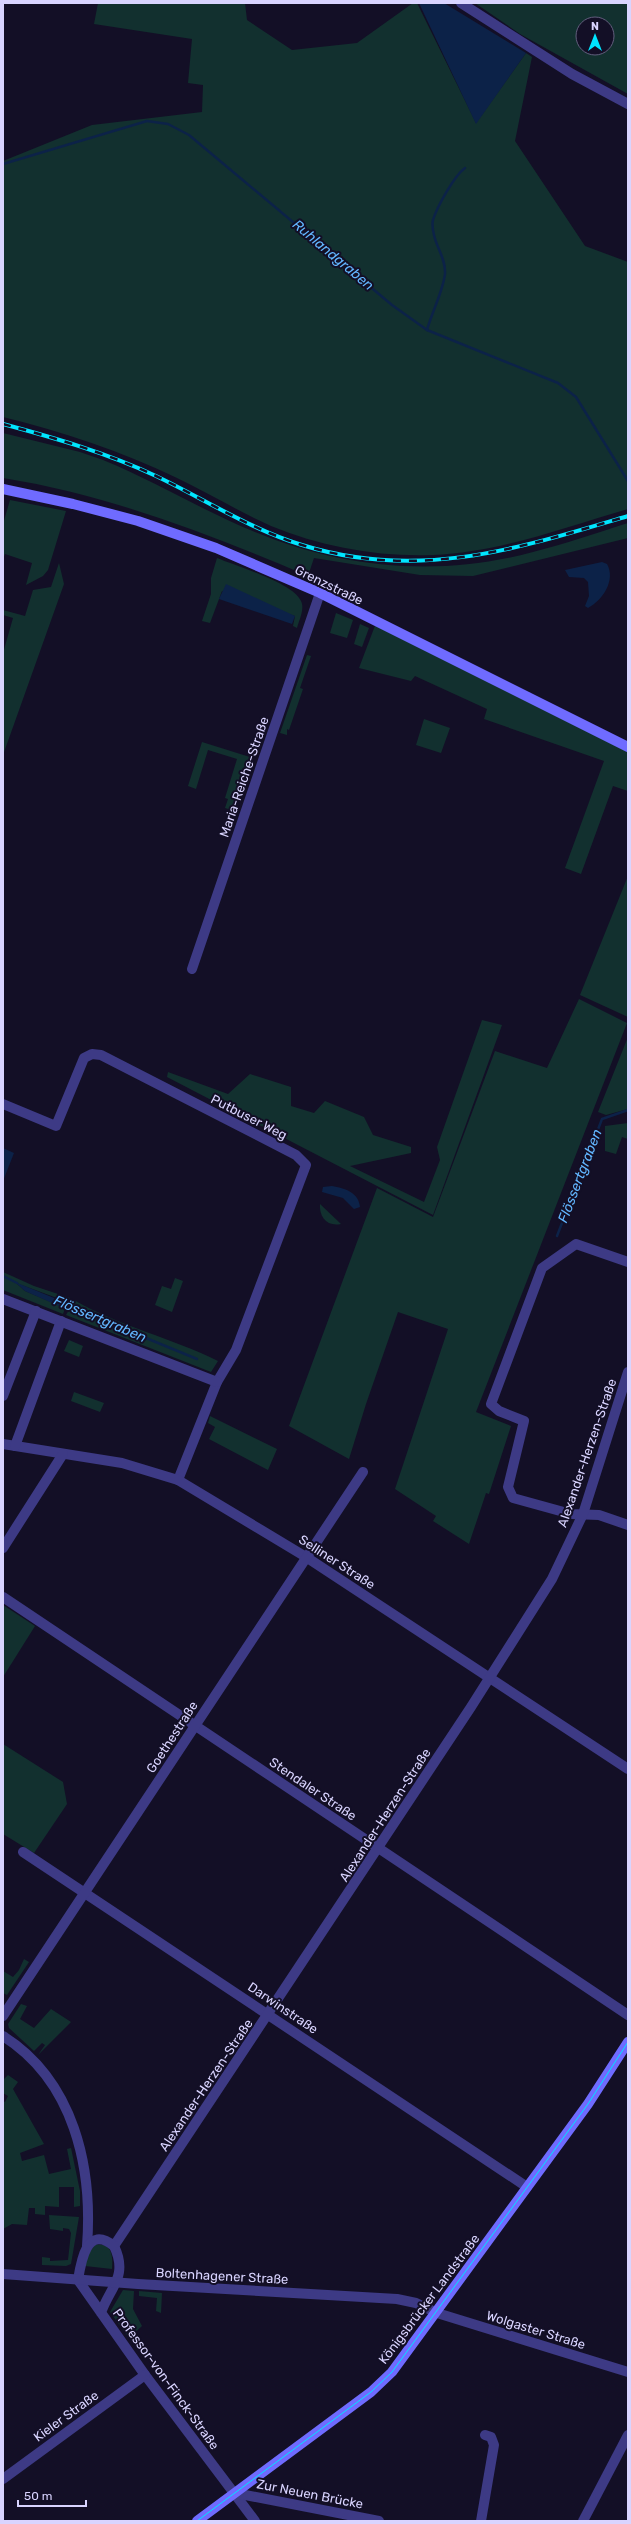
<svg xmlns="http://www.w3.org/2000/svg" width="631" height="2524" font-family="Rubik,sans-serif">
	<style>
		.green { fill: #12302f; fill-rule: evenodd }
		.water { fill: #0c2248 }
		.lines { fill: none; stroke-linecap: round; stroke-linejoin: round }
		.stream { stroke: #0c2248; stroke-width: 2.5 }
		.minor { stroke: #3d3a85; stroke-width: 10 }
		.tertiary { stroke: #3d3a85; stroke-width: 10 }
		.secondary { stroke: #6f6bff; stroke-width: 10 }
		.tram { stroke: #00e5ff; stroke-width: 1 }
		.rail-casing { stroke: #00e5ff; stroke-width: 4 }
		.rail { stroke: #130f26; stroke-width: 2.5; stroke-dasharray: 8; stroke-linecap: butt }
		.labels { text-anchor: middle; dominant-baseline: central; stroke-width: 4; stroke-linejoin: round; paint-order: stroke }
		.street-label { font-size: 13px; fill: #d9d4ff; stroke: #130f26 }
		.water-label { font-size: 14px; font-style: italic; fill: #62b6ff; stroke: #130f26 }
	</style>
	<rect width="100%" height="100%" fill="#130f26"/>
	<!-- green -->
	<g class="green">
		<path d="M98,3H245L247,20L292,50L357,43L413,3H417L476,123L526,53L532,57L515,141L585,246L628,262V509C563,528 500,552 433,555C378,557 322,547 271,526C239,512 209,493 177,478C121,451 63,432 3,417V161L92,125L202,112L203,85L188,83L192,39L94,24Z"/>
		<path d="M475,3H628V94L520,34ZM583,24H607V48H583Z"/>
		<path d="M3,433L80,452L103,460C155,481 203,511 255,532C344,569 440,577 533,552C565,544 596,533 628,523V538L473,576L420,575L314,558L308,576C209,534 109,495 3,478Z"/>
		<polygon points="10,500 66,511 48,570 43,576 26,585 32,563 5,554 3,559 3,524"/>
		<path d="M217,558C236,566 294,583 301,601C305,609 299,620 297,628L293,626L295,616L222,591L210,623L202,621L211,594V578Z"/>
		<polygon points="59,563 64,584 3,755 3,653 13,618 3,615 3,610 25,616 33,590 51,587"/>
		<polygon points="336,613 353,620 347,638 330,633"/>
		<polygon points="376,623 628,747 628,791 613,786 581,874 565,868 604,761 484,719 487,709 415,676 411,681 359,668"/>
		<polygon points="360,624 369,628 362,647 354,644"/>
		<polygon points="307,655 311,656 300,688 303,689 289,730 287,729 287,735 280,733"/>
		<polygon points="424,719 450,728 441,753 416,745"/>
		<polygon points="202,742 253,758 235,811 225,808 228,799 225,798 237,759 208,750 196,789 188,786"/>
		<polygon points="628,876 628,1017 580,995"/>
		<polygon points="579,999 627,1023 476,1412 511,1426 489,1494 486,1493 469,1544 433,1521 436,1516 395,1489 448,1329 398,1312 366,1404 349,1459 289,1426 377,1188 433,1217 495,1051 547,1068"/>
		<polygon points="482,1020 502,1025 433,1215 167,1077 168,1072 228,1094 250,1074 291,1087 291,1106 314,1113 325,1101 364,1117 373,1135 411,1147 411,1153 350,1166 424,1202 440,1160 437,1147"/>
		<polygon points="628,1037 628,1109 606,1115 598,1112"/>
		<polygon points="628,1123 628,1139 622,1137 616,1154 605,1151 605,1126"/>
		<path d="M320,1204L341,1224C327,1227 319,1217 320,1204Z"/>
		<polygon points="3,1272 34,1286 70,1298 68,1302 16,1283 25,1291 65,1308 63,1314 3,1290"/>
		<polygon points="175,1278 183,1281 172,1312 155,1305 162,1286 171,1289"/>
		<path d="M74,1300C119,1326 172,1338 218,1361L211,1372L66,1315L69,1310L75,1312L76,1307L72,1305Z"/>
		<polygon points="69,1340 83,1346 79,1357 64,1351"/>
		<polygon points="74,1392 104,1403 100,1412 71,1401"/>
		<polygon points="210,1416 277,1449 268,1470 209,1439 215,1427 208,1423"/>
		<polygon points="3,1605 35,1626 3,1677"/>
		<polygon points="3,1744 63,1782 67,1804 34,1853 3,1834"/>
		<polygon points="24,1959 29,1962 7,1995 3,1993 3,1971 13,1977 19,1970"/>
		<polygon points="21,2004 27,2006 20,2019 34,2028 51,2009 71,2022 38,2055 45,2045 42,2043 34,2051 9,2028 8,2024"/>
		<polygon points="8,2075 18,2082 13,2089 44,2144 20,2153 22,2161 44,2155 49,2174 71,2169 67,2149 71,2148 80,2191 80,2206 74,2207 74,2187 59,2187 59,2207 45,2206 45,2215 35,2214 35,2208 29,2208 27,2225 12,2224 3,2229 3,2101 5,2102 8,2096 3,2093 3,2080"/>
		<polygon points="49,2215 79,2217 71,2264 66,2266 42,2265 42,2257 50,2258 50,2261 68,2260 71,2233 69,2229 63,2228 63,2231 50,2229"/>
		<path d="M95,2245C112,2242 113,2256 112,2269L85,2266L86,2257Z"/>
		<polygon points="123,2290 134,2291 133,2309 142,2326 129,2338 110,2312"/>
		<polygon points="139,2291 162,2293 161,2313 156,2311 157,2298 139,2296"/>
	</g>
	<!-- water -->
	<g class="water">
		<polygon points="419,3 444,3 526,53 476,124"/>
		<path d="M602,562L607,564C616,580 603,600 588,608L585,606L589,596L588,582L584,578L569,577L565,570Z"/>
		<polygon points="226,584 295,616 292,624 219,599"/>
		<polygon points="3,1148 14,1153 3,1181"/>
		<path d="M332,1186C345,1188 359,1193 360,1207L354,1209L343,1198L322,1192L323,1187Z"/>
		<polygon points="15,1282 76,1307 75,1313 25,1291"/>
	</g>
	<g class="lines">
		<!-- stream -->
		<g class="stream">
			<polyline points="3,164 147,121 168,124 189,135 392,305 427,330 558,383 576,397 628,481"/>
			<path d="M427,330C432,312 443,291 445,274C446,259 437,249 434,235C433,231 432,224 433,220C437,207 454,176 465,168"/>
			<polyline points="557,1236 602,1119 628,1110"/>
			<polyline points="3,1276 17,1283"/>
			<polyline points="73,1308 197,1359"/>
		</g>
		<!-- minor -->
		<g class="minor">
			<polyline points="461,3 572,74 628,104"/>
			<polyline points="192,969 320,593"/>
			<polyline points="3,1104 56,1126 84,1058 92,1054 101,1055 296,1155 306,1165 236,1350 217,1382 178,1480"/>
			<polyline points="628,1262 576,1244 542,1268 491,1404 499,1411 524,1421 508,1487 513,1498 571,1514 599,1515 628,1525"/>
			<polyline points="3,1299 217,1382"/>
			<polyline points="3,1396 36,1311"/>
			<polyline points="3,1444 122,1463 178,1480 306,1557 628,1769"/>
			<polyline points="15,1446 61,1321"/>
			<polyline points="3,1548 63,1454"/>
			<polyline points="3,1597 628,2015"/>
			<polyline points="23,1852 527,2187"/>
			<polyline points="3,2016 363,1472"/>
			<path d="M3,2036C74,2081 93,2167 87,2246"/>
			<polyline points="114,2246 471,1707 552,1579 583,1514 628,1372"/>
			<path d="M101,2313C109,2288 129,2277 114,2246C87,2224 81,2261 78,2280L145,2375L255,2521"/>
			<polyline points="437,2313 628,2372"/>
			<polyline points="3,2479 145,2375"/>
			<polyline points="235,2493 379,2521"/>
			<polyline points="481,2521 494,2445 491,2437 485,2435"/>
			<polyline points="583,2521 628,2435"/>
		</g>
		<!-- tertiary -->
		<polyline class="tertiary" points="3,2274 138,2284 397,2299 416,2303 437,2313"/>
		<!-- secondary -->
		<g class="secondary">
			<polyline points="3,489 73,504 138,521 216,548 320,593 628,747"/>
			<polyline points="197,2521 371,2392 392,2372 588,2104 628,2042"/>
		</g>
		<!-- tram -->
		<polyline class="tram" points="197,2521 371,2392 392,2372 588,2104 628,2042"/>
		<defs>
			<path id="rail" d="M3,424C55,438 107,453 156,476C204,499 250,529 302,545C418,581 517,549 628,516"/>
		</defs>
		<!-- rail casing -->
		<use href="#rail" class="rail-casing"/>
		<!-- rail -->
		<use href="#rail" class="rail"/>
	</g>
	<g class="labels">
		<!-- street labels -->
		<g class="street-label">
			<text transform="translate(329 585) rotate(26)">Grenzstraße</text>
			<text transform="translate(244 777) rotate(-71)">Maria-Reiche-Straße</text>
			<text transform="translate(249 1117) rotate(27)">Putbuser Weg</text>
			<text transform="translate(587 1453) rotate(-71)">Alexander-Herzen-Straße</text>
			<text transform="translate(337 1562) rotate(33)">Selliner Straße</text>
			<text transform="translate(172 1737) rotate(-57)">Goethestraße</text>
			<text transform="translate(313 1789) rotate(34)">Stendaler Straße</text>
			<text transform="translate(385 1815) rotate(-57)">Alexander-Herzen-Straße</text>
			<text transform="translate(283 2008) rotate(34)">Darwinstraße</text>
			<text transform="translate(206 2085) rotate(-56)">Alexander-Herzen-Straße</text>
			<text transform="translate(222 2276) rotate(3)">Boltenhagener Straße</text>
			<text transform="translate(429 2299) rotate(-53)">Königsbrücker Landstraße</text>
			<text transform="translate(536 2330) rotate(17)">Wolgaster Straße</text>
			<text transform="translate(166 2379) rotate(54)">Professor-von-Finck-Straße</text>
			<text transform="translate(66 2416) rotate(-36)">Kieler Straße</text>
			<text transform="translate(310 2494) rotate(11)">Zur Neuen Brücke</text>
		</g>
		<!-- water labels -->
		<g class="water-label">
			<text transform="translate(333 255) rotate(40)">Ruhlandgraben</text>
			<text transform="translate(580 1176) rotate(-69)">Flössertgraben</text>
			<text transform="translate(100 1319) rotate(23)">Flössertgraben</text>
		</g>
	</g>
	<!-- border -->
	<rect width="631" height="2524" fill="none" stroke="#d9d4ff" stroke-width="8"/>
	<!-- north arrow -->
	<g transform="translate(595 36)"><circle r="19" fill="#130f26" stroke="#625e7d"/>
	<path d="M0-3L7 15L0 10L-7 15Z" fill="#00e5ff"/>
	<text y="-6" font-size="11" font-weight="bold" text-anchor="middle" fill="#d9d4ff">N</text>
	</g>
	<!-- scale -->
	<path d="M18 2500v6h68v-6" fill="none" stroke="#d9d4ff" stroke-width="2"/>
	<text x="24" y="2500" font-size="12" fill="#d9d4ff" stroke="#130f26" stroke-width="3" paint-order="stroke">50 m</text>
</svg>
